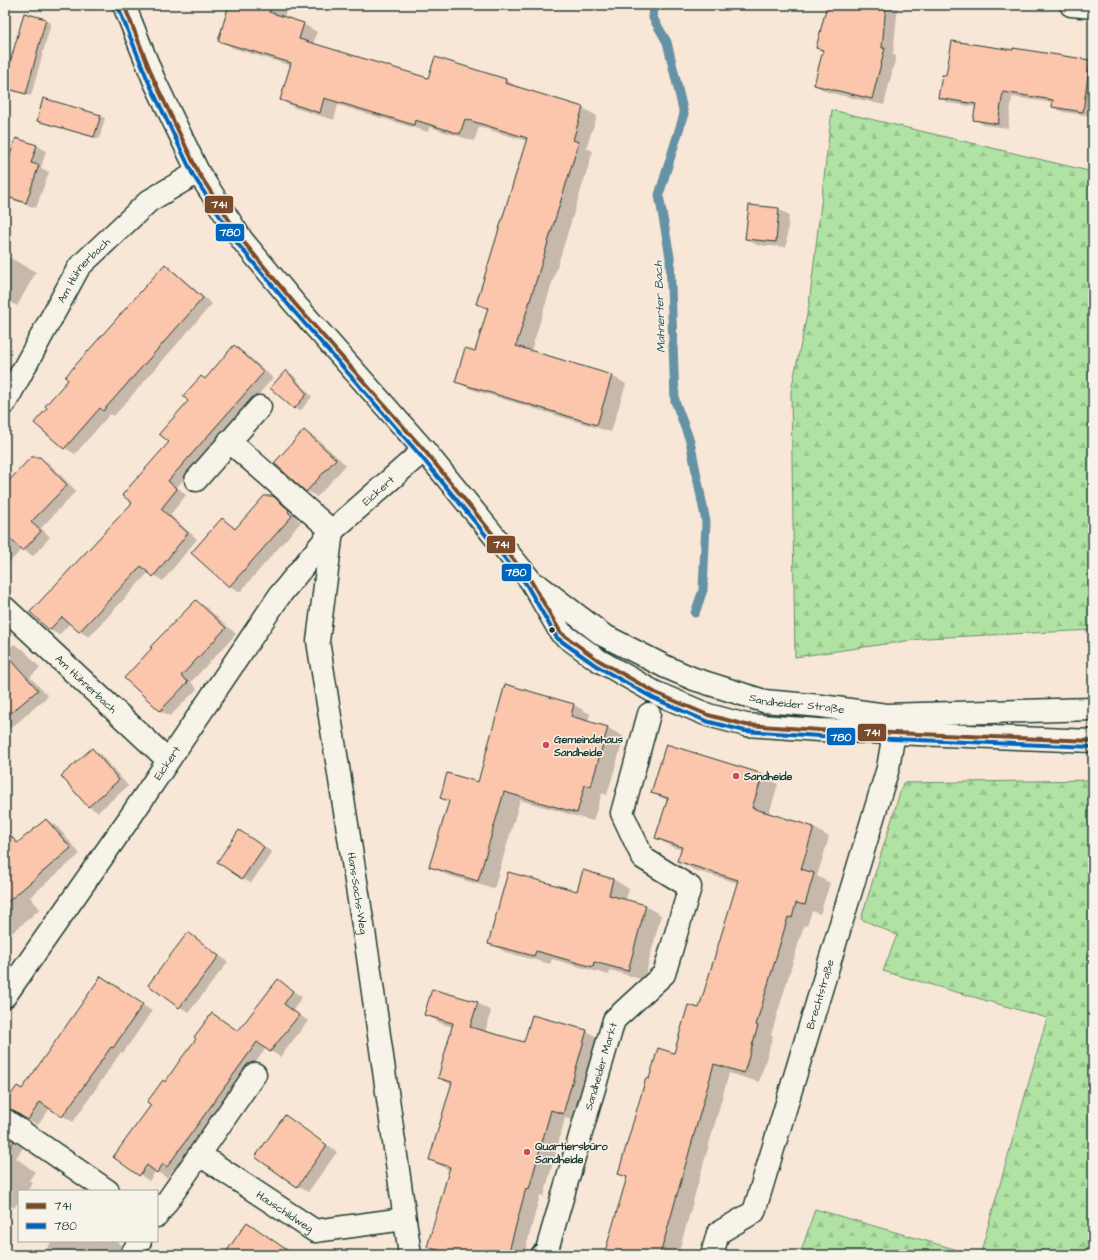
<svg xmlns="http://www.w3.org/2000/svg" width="1098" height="1260" font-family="'Architects Daughter',sans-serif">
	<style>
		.forest { fill: url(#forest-firs); stroke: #68906c }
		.shadow { fill: #0003 }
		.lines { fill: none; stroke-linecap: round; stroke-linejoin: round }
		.stream { stroke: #6592a5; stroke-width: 9 }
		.building { fill: #fbc6ac; stroke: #1f3d34 }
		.minor-casing { stroke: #1f3d34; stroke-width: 25 }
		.minor { stroke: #f7f3e8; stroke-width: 22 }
		.bus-1-casing { stroke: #f7f3e8; stroke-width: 7 }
		.bus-2-casing { stroke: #f7f3e8; stroke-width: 7 }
		.bus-1 { stroke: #7a4b2a; stroke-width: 4 }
		.bus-2 { stroke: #0065bd; stroke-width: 4 }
		.bus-dot { fill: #1f3d34; stroke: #f7f3e8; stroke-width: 1.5 }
		.poi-dot { fill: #d1495b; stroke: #f7f3e8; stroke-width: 1.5 }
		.labels { text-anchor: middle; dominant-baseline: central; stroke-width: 3; stroke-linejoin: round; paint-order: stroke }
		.street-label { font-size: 11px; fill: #1f3d34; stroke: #f7f3e8 }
		.poi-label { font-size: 11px; font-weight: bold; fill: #1f3d34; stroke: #f7f3e8; text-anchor: start }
		.water-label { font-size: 12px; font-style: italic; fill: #36595a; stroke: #f7f3e8 }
		.line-badge { stroke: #f7f3e8; stroke-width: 1.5 }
		.badge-label { font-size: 11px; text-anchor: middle; font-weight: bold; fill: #fff }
	</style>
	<defs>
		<pattern id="forest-firs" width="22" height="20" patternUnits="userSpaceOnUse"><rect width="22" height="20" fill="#b0e2a3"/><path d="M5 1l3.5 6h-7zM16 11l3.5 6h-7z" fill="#97c38d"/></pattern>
	</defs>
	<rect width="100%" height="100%" fill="#f8e6d6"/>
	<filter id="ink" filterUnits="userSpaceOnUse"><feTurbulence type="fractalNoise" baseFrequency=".025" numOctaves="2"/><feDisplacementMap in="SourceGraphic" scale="8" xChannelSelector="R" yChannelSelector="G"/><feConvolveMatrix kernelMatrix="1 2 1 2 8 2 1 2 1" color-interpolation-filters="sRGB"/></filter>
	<g filter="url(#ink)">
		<!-- forest -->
		<g class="forest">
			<polygon points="832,110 1093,172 1093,630 927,638 795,657 791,391 809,305"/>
			<polygon points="1093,780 1093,1255 980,1255 1047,1018 883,971 897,935 861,919 903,783"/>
			<polygon points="815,1209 975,1255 800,1255"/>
		</g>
		<!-- shadow -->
		<g class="shadow">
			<polygon points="240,5 288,5 284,18 303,24 317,32 313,44 429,80 435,59 506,80 519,88 583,108 597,116 586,148 593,151 531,351 612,376 626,384 611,432 470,389 456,381 475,352 488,310 477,304 527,141 479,127 474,141 429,127 428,132 338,105 334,120 295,108 281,100 292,66 233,48 219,40"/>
			<polygon points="825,5 898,5 893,54 896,56 884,105 827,92 815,85 823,51 817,48 828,7"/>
			<polygon points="24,14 46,20 51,23 31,96 9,90 5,88"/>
			<polygon points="1014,49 1090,60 1093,62 1092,116 1063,112 1053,107 1054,103 1012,97 1008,128 984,125 974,119 976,107 949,103 939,98 947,76 1014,52"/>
			<polygon points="100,116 105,118 99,139 43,123 38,120"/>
			<polygon points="36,145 46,151 41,168 49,172 36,208 5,197 5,155 10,157"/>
			<polygon points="778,209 789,215 786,247 757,245 746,239"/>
			<polygon points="5,255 36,272 17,306 5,299"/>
			<polygon points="165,266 175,272 212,304 114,416 110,414 75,454 65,448"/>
			<polygon points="235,347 244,352 273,378 177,487 186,495 170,515 197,539 163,581 149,572 89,637 79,631 70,623 59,635 50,630 31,612 133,503 170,442 190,401 205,380"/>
			<polygon points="287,371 292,374 312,397 300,411 295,408"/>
			<polygon points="304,431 315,437 346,465 317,497 307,491"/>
			<polygon points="40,458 50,464 76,491 41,528 50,537 33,556 22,549 7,565 5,564 5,486"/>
			<polygon points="272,497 283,503 298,517 297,519 301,522 240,592 230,586 193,553 222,519 237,529"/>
			<polygon points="196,601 206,607 236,634 191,682 197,689 170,716 160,711"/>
			<polygon points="14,644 24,650 40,668 30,677 48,696 11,728 7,725 5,728 5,652"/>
			<polygon points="506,686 574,705 590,714 588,722 608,728 624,737 607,795 602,793 593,821 520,800 494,889 447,875 431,866 449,802 441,797 479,783"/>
			<polygon points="92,749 101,755 128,786 98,812 89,807 62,776"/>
			<polygon points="762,775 778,784 769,814 814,828 829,837 817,876 830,883 820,914 812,911 807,926 804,925 771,1035 773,1036 759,1082 729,1073 678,1255 606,1255 628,1178 620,1174 649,1080 675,1054 700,1010 738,883 694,870 679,861 682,850 672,847 656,838 668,801 652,792"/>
			<polygon points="46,820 56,825 80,854 30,897 40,909 5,939 5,867"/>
			<polygon points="240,831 272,852 251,883 242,878"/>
			<polygon points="613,879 629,889 625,901 645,906 661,915 644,980 610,970 609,975 552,959 550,964 505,952 490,943 578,893"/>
			<polygon points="197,939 228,962 189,1012 180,1007"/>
			<polygon points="101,977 152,1011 123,1053 121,1052 73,1122 50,1108 38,1125 28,1120"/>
			<polygon points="278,981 302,997 293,1010 308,1021 280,1057 266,1048 177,1172 173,1169 167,1178 156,1171 149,1181 115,1157 152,1105 165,1083 238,1032"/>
			<polygon points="477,1003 491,1011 485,1032 525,1044 586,1031 601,1039 577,1121 565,1118 544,1196 540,1195 524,1255 445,1255 428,1246 450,1170 445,1168 430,1160 452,1085 439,1078 453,1027 440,1023 425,1014"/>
			<polygon points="285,1116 337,1152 308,1192 298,1186"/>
			<polygon points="5,1134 23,1148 16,1158 35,1172 29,1180 33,1183 27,1191 19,1191 19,1201 14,1208 11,1206 5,1213"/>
			<polygon points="52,1241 116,1241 122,1246 116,1255 48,1255 44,1253"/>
		</g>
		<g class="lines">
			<!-- stream -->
			<polyline class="stream" points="654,5 653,18 667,42 684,114 659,195 670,257 675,401 690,441 706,522 703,590 695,613"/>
		</g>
		<!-- building -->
		<g class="building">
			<polygon points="229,5 271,5 269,12 304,23 299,39 428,78 435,57 506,79 505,83 583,107 573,140 579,142 516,346 612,375 597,425 455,382 465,348 475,351 488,308 476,304 527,138 465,119 460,134 415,120 414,125 324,98 320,113 280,100 291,63 218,41"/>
			<polygon points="827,5 886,5 882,48 885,48 872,99 814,85 823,50 816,48"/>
			<polygon points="24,13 46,19 26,94 5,88 5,81"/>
			<polygon points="952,41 1013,50 1013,48 1090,60 1083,112 1052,107 1053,100 1003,92 998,124 973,120 976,104 938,98 942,75 946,75"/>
			<polygon points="43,98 101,115 94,137 37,121"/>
			<polygon points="16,138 37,145 31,163 39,165 26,203 5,196 5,154 10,155"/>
			<polygon points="749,205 779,208 776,242 745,239"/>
			<polygon points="165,264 203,298 103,411 100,408 64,449 34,423 47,408 45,406 68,380 65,377"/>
			<polygon points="234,345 264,372 168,481 177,489 161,509 188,533 153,577 141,566 79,632 62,617 49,630 30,612 132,503 122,495 169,442 159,434 188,401 183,396 201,376 205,379"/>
			<polygon points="286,370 307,394 294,409 270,388"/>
			<polygon points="304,430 336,459 306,492 274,463"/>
			<polygon points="31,457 40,457 67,485 31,522 41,531 23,551 5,534 5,485"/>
			<polygon points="264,496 273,496 289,510 288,512 292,516 229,587 191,553 222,518 235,529"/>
			<polygon points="196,600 226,628 181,676 188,682 160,711 124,678 152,648 150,647"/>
			<polygon points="5,653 38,690 5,718"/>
			<polygon points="505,684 574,704 571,716 608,727 591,786 585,785 577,813 504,792 478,881 429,867 449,801 440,798 447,773 478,782"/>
			<polygon points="666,744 763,774 752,808 814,827 801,869 814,873 805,905 796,903 792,918 788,917 756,1025 758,1026 744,1073 714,1064 660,1255 604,1255 627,1177 618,1174 646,1078 649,1079 658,1048 674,1053 688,1005 699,1008 738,880 677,861 682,847 655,838 668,798 651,793"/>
			<polygon points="92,748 119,780 88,807 61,776"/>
			<polygon points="46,819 71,848 5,904 5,829 17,843"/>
			<polygon points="239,830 264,847 242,879 217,862"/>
			<polygon points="583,870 613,879 609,895 646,905 628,971 594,962 593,967 536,951 534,956 488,944 508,872 577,891"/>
			<polygon points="188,932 219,956 179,1008 148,985"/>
			<polygon points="101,976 143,1004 113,1048 111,1047 62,1117 40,1102 28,1120 12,1110 5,1108 5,1103 17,1086 22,1089"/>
			<polygon points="278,979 293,991 284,1004 299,1015 270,1052 257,1042 167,1167 163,1164 157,1173 147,1165 139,1176 113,1157 151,1105 147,1102 163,1080 165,1082 180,1060 196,1039 194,1037 212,1013 238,1031"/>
			<polygon points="432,989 478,1002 470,1027 524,1042 532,1015 587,1030 563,1114 551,1110 529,1189 526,1188 508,1255 457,1255 427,1247 450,1167 429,1160 452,1082 438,1078 453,1023 424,1015"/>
			<polygon points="285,1115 327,1145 297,1187 255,1157"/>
			<polygon points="5,1135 14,1141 5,1154"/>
			<polygon points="247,1222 294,1255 224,1255"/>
		</g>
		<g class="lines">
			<defs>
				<g id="minor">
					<polyline points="124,5 154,80 198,172 242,240 295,304 424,450 531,581 561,633 598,660 656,693 708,715 746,725 819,730 1093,741"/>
					<polyline points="1071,5 1093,7"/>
					<path id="s1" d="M5,403L79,267L149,201L198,172"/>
					<path id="s2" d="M229,441L332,531L318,641L368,957L410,1255"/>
					<polyline points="196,480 260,407"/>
					<path id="s3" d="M539,586L603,635L666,667L694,679L764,701L821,706L886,715L1093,709"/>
					<path id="s4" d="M5,608L168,760"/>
					<path id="s5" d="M5,996L131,816L280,595L332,531L424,450"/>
					<polyline points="5,1120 108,1191"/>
					<path id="s6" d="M200,1155L315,1231L404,1219"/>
					<polyline points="157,1216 255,1074"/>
					<polyline points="131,1255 140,1241"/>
					<path id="s7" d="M542,1255L546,1253L614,1020L664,974L690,887L643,858L622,813L649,714"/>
					<path id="s8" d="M712,1255L718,1233L754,1212L888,768L894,733L888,719"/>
				</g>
			</defs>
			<!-- minor casing -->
			<use href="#minor" class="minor-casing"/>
			<!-- minor -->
			<use href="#minor" class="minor"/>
			<defs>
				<polyline id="bus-1" points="124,5 154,80 198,172 242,240 295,304 424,450 531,581 561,633 598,660 656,693 708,715 746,725 819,730 1093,741"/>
				<polyline id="bus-2" points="118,7 149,83 193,175 237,243 291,308 419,454 526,584 557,638 595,665 653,698 706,721 745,731 819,736 1093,747"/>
			</defs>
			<!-- bus-1 casing -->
			<use href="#bus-1" class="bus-1-casing"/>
			<!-- bus-2 casing -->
			<use href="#bus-2" class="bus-2-casing"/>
			<!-- bus-1 -->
			<use href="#bus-1" class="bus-1"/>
			<!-- bus-2 -->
			<use href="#bus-2" class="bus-2"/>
		</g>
	</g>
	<!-- markers -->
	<circle class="bus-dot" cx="552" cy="630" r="3.5"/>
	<g class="poi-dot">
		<circle cx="546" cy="745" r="4"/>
		<circle cx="736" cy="776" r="4"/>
		<circle cx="527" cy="1152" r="4"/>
	</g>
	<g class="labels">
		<!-- street labels -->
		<g class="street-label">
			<text stroke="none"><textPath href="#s1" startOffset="155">Am Hühnerbach</textPath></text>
			<text stroke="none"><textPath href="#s5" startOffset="630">Eickert</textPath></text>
			<text stroke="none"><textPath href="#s4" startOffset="111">Am Hühnerbach</textPath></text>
			<text stroke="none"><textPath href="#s3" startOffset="288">Sandheider Straße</textPath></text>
			<text stroke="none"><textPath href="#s5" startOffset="284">Eickert</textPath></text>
			<text stroke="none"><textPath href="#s2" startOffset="503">Hans-Sachs-Weg</textPath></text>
			<text stroke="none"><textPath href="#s8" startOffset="292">Brechtstraße</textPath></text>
			<text stroke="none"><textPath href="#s7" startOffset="199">Sandheider Markt</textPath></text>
			<text stroke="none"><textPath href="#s6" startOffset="102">Hauschildweg</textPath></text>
		</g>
		<!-- poi labels -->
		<g class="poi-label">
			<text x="554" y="739">Gemeindehaus<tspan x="554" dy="13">Sandheide</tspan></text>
			<text x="744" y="776">Sandheide</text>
			<text x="535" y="1146">Quartiersbüro<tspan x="535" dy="13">Sandheide</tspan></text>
		</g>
		<!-- water labels -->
		<g class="water-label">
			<text transform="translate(660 307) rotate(-92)">Mahnerter Bach</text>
		</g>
	</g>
	<g class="line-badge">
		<rect x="204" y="195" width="30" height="19" rx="4" fill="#7a4b2a"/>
		<rect x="215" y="223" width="30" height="19" rx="4" fill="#0065bd"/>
		<rect x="486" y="535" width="30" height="19" rx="4" fill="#7a4b2a"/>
		<rect x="501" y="563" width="31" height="19" rx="4" fill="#0065bd"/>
		<rect x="857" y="723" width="30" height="19" rx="4" fill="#7a4b2a"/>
		<rect x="826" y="727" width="30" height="19" rx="4" fill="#0065bd"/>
	</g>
	<g class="badge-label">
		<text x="219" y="208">741</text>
		<text x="230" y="236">780</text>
		<text x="501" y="548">741</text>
		<text x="516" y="576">780</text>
		<text x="872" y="736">741</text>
		<text x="841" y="741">780</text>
	</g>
	<!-- margin -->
	<rect width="1098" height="1260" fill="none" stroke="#f7f3e8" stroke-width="20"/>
	<rect x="10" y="10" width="1078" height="1240" fill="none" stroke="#1f3d34" stroke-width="1.5" filter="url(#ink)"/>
	<!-- legend -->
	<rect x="18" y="1190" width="140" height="52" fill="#f7f3e8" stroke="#a1aaa0"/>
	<rect x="26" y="1203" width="20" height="6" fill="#7a4b2a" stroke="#a1aaa0"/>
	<text x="54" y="1210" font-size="12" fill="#1f3d34">741</text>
	<rect x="26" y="1223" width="20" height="6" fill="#0065bd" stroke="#a1aaa0"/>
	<text x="54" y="1230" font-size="12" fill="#1f3d34">780</text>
</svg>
